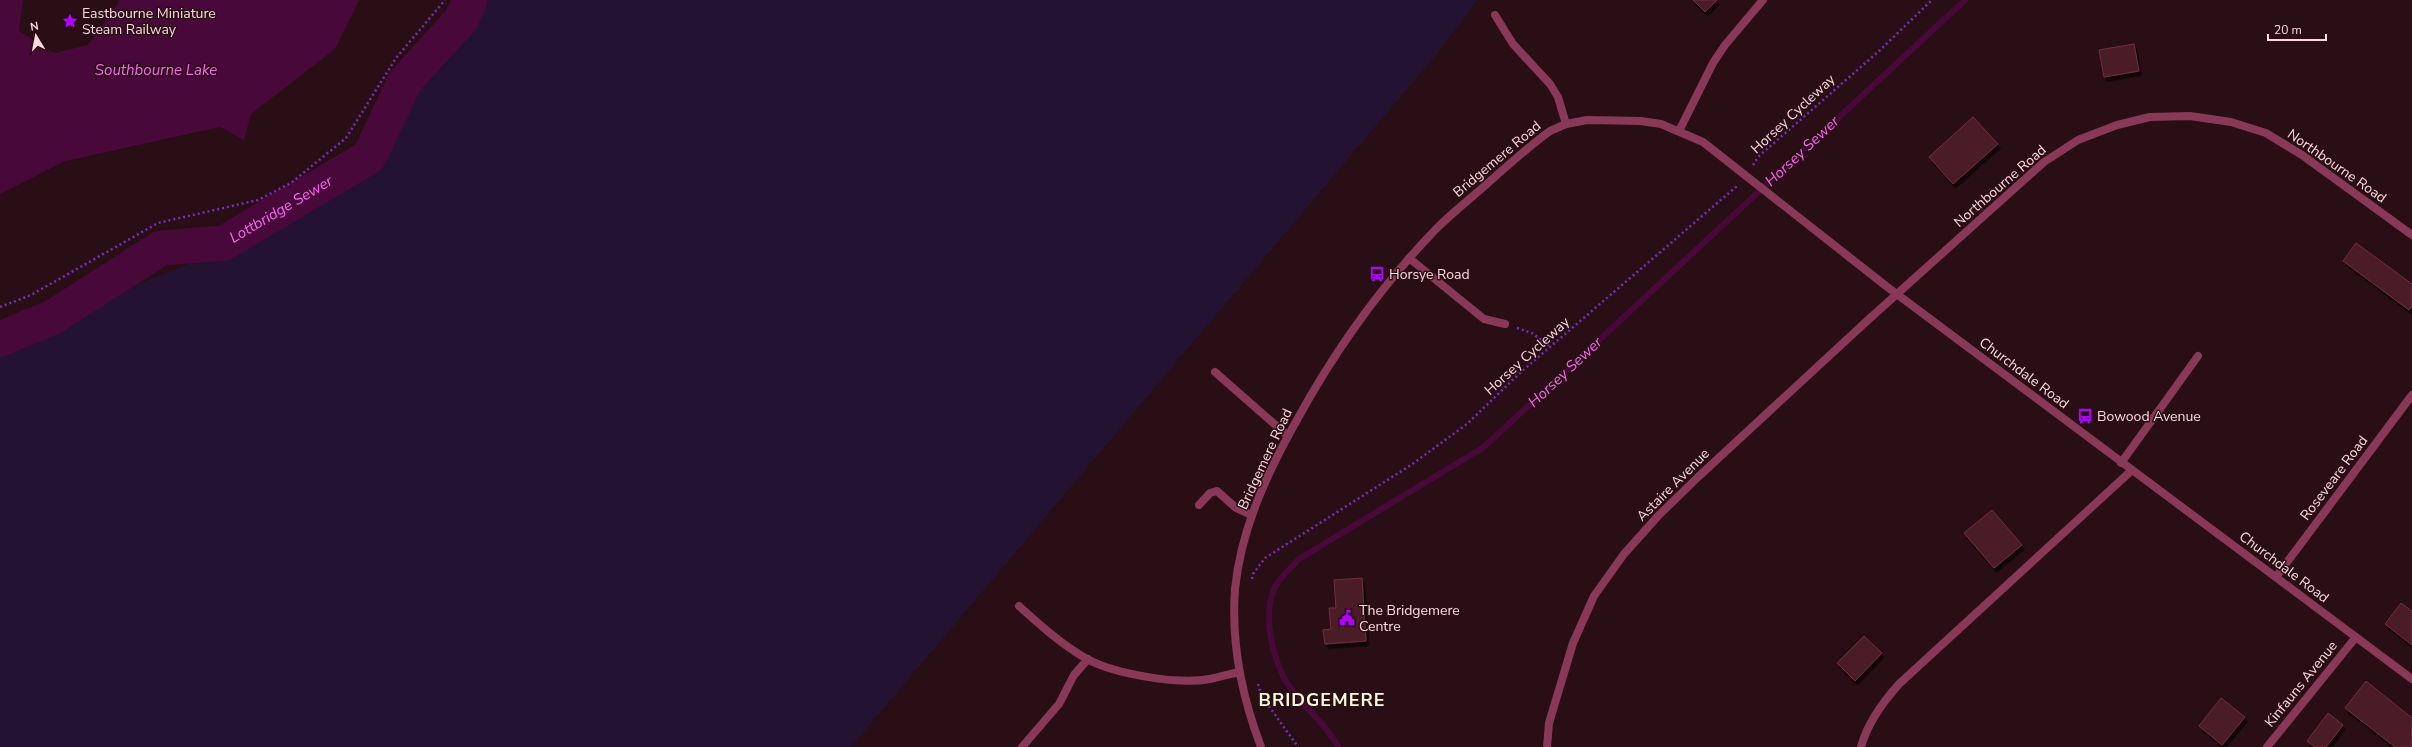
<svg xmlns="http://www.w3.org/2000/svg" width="2412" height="747" font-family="'Nunito Sans',sans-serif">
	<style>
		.green { fill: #241233 }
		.water { fill: #48093a }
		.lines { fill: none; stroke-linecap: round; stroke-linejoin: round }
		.stream { stroke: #48093a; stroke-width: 6 }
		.river { stroke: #48093a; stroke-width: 35 }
		.building { fill: #4a1b25; stroke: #772c3c; filter: url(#shadow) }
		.path { stroke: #792cbe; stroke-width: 2.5; stroke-dasharray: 2 3; stroke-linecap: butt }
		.service { stroke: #893957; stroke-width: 8 }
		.minor { stroke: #893957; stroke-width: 8 }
		.labels { text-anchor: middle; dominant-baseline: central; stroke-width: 3; stroke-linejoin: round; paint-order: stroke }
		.poi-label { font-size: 14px; fill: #ffd7e3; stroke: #290f15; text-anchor: start }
		.street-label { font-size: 14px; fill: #ffd7e3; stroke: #290f15 }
		.water-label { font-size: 15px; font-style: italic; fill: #ff65f8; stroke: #290f15 }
		.district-label { font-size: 18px; font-weight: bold; letter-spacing: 1px; fill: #fffdd9; stroke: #290f15 }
	</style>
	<defs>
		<filter id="shadow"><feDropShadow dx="2.5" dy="4.5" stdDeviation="0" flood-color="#0009"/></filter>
	</defs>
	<rect width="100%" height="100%" fill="#290f15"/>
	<!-- green -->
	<polygon class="green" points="470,0 1478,0 1434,57 851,747 0,747 0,339 196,261 369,157 405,81 461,20"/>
	<!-- water -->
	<polygon class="water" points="0,0 23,0 19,31 54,53 88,45 118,4 118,0 359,0 335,49 251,114 244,140 220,127 65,161 0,194"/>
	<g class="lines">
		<!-- stream -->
		<path class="stream" d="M1338,747C1326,724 1307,710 1292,690C1273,665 1259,610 1278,582C1284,574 1292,567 1299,559L1484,447L1965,0"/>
		<!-- river -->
		<path class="river" id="s1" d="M0,339L53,317L161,248L224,243L369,157L405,81L461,20L470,0"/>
	</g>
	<!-- building -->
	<g class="building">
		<polygon points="1693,0 1717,0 1705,12"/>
		<polygon points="2134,44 2139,71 2104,77 2099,50"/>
		<polygon points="1973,117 1998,144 1953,184 1929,157"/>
		<polygon points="2356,243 2412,284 2412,306 2409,310 2343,261"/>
		<polygon points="1992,510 2022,545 1994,568 1964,533"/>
		<polygon points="1362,578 1366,641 1325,644 1323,630 1331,629 1329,608 1336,608 1334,580"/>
		<polygon points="2401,603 2412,611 2412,645 2385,624"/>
		<polygon points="1864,636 1882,653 1855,681 1837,663"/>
		<polygon points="2366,681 2412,718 2411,747 2395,747 2345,708"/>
		<polygon points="2221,698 2245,717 2222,745 2199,726"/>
		<polygon points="2328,713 2343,725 2326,747 2315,747 2307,741"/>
	</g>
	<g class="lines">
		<!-- path -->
		<g class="path">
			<polyline points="1753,165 1758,157 1879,51 1932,0"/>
			<polyline points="0,307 31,295 158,223 258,200 291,183 346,138 396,58 445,0"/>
			<polyline points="1517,328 1532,333 1551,347"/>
			<polyline points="1252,579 1253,574 1265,558 1411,465 1467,424 1521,372 1737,186"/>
			<polyline points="1258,684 1261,695 1298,747"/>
		</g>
		<!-- service -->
		<g class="service">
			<polyline points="1215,372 1288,436"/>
			<polyline points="1199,505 1210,493 1217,491 1236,508 1251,515"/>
		</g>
		<!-- minor -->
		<g class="minor">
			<polyline points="1495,15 1513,44 1550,84 1558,97 1566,124"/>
			<polyline points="1679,131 1713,63 1725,45 1763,0"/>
			<polyline points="1409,258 1484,319 1505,324"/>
			<polyline points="2121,463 2198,356"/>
			<polyline points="2276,577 2412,395"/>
			<path d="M1019,606C1040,625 1062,645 1087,659C1115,674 1178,685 1210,679C1220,677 1230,674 1239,672"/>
			<polyline points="1022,747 1059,704 1074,675 1088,659"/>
			<path d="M1261,747C1242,697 1231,643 1235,589C1241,528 1268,471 1298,418C1336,349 1381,286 1436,229C1452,213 1471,198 1488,183C1508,165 1528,147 1550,131L1566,124L1587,120L1641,121L1661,124L1703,142L1886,286L2412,679"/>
			<polyline points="1547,747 1549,723 1573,643 1594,596 1624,554 1658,516 1697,478 1868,320 2044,162 2078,140 2117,125 2150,117 2190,116 2231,122 2266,133 2302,155 2412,235"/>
			<path d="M1861,747C1867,724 1883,702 1899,684L2131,471"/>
			<polyline points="2267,747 2356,637"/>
		</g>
	</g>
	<!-- icons -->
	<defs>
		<symbol id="sight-bare" viewBox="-9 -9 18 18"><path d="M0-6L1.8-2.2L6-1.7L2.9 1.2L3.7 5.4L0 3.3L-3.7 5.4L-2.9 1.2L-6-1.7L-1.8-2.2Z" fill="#b003ff" stroke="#290f15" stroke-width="2.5" paint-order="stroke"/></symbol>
		<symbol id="bus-bare" viewBox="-9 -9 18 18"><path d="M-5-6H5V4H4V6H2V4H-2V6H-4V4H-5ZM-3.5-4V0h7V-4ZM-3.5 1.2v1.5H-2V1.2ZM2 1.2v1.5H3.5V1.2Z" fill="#b003ff" stroke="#290f15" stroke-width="2.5" paint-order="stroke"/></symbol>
		<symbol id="civic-bare" viewBox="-9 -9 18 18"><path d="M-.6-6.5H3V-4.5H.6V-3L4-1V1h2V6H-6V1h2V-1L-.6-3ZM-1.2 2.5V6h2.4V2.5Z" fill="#b003ff" stroke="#290f15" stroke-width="2.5" paint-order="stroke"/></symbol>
	</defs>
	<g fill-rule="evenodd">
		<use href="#sight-bare" x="59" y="10" width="22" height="22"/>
		<use href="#bus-bare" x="1366" y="263" width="22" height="22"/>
		<use href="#bus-bare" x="2074" y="405" width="22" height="22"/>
		<use href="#civic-bare" x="1336" y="607" width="22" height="22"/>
	</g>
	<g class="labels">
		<!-- poi labels -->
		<g class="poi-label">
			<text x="82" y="13">Eastbourne Miniature<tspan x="82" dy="16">Steam Railway</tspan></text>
			<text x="1389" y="274">Horsye Road</text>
			<text x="2097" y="416">Bowood Avenue</text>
			<text x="1359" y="610">The Bridgemere<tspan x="1359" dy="16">Centre</tspan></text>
		</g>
		<!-- street labels -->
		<g class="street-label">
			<text transform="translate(1793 114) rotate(-43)">Horsey Cycleway</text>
			<text transform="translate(1497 159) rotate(-40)">Bridgemere Road</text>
			<text transform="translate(2337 166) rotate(35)">Northbourne Road</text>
			<text transform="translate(2000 186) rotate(-41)">Northbourne Road</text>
			<text transform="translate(1527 356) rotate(-42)">Horsey Cycleway</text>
			<text transform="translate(2024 373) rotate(37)">Churchdale Road</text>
			<text transform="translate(1265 459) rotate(-65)">Bridgemere Road</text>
			<text transform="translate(2334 478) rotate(-53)">Roseveare Road</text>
			<text transform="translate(1673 485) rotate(-45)">Astaire Avenue</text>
			<text transform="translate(2284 567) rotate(37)">Churchdale Road</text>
			<text transform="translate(2301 684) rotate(-51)">Kinfauns Avenue</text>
		</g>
		<!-- water labels -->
		<g class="water-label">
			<text x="156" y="70">Southbourne Lake</text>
			<text transform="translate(1802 151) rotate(-43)">Horsey Sewer</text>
			<text stroke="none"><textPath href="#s1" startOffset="315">Lottbridge Sewer</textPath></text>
			<text transform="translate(1565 372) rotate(-43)">Horsey Sewer</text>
		</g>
		<!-- district labels -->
		<g class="district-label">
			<text x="1322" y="700">BRIDGEMERE</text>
		</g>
	</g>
	<!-- north arrow -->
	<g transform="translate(36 36) rotate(350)" stroke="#290f15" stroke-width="3" paint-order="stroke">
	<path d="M0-3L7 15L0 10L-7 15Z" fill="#ffd7e3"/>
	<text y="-6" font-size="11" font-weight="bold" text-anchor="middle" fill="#ffd7e3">N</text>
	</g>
	<!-- scale -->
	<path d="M2268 34v6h58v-6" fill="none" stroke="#ffd7e3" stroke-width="2"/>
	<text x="2274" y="34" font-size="12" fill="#ffd7e3" stroke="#290f15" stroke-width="3" paint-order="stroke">20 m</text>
</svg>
